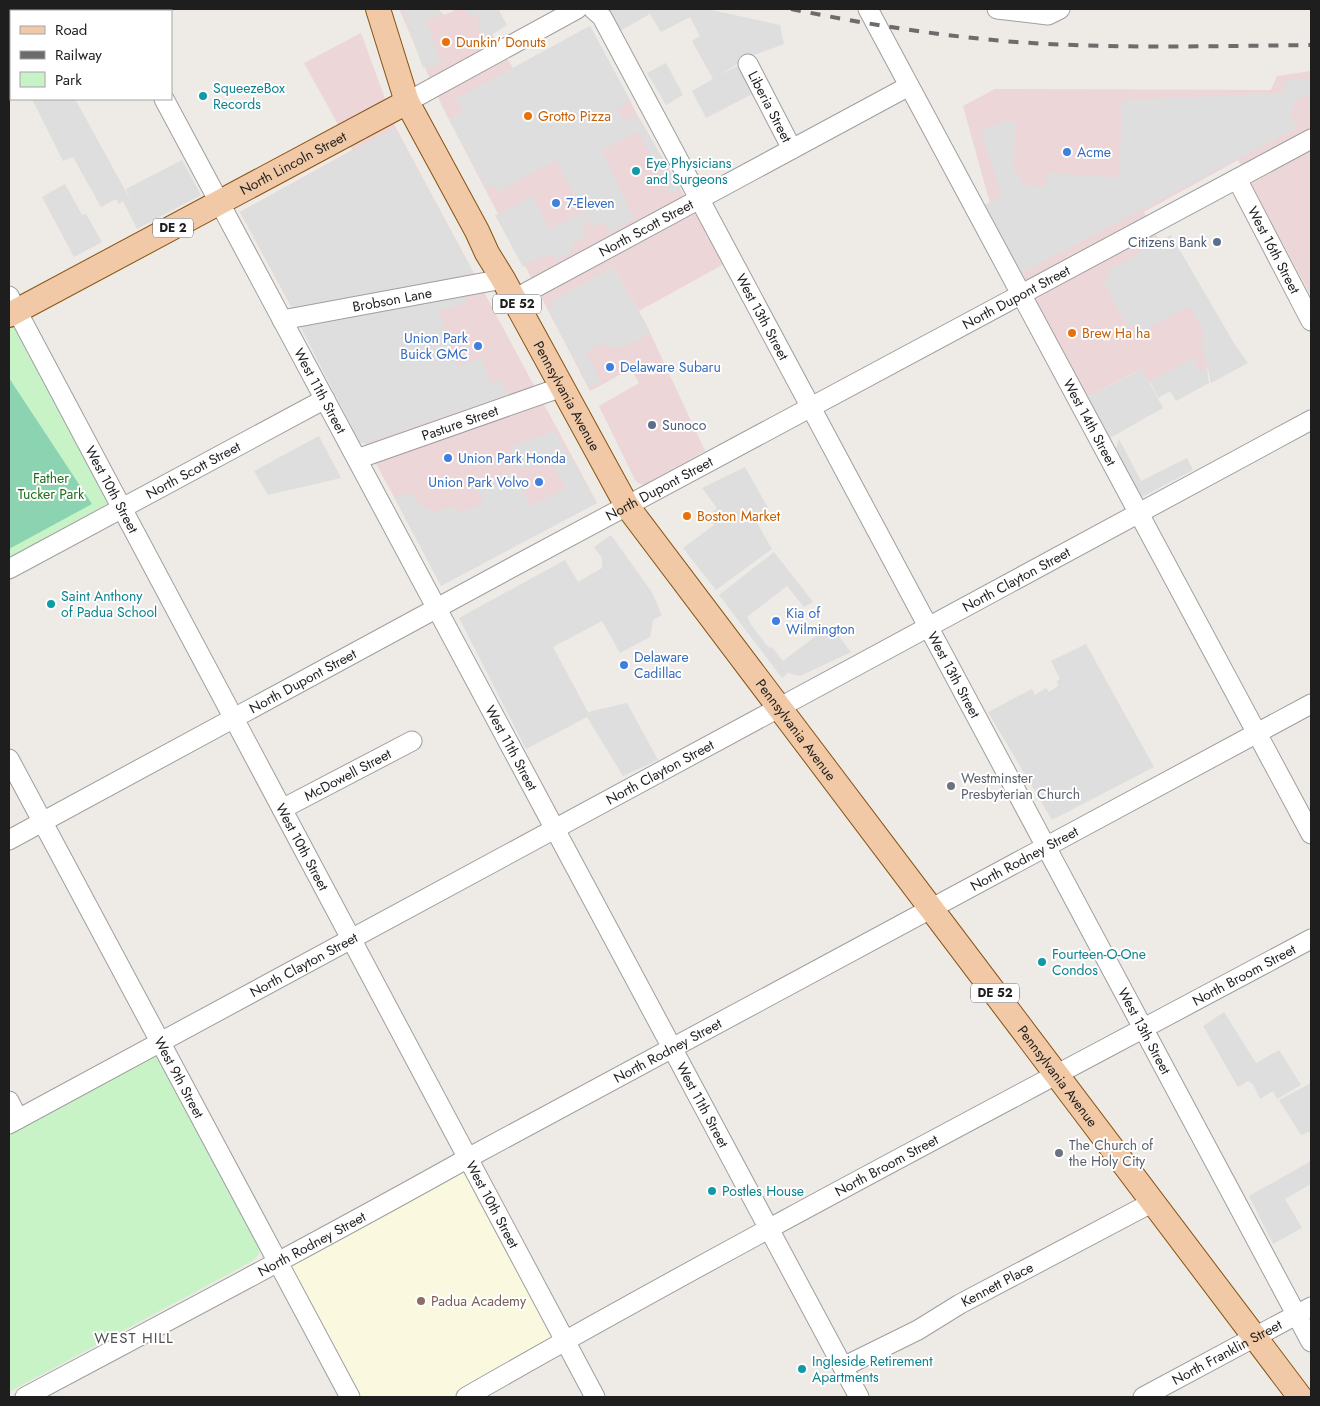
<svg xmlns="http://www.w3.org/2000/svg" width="1320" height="1406" font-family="Jost,sans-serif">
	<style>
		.commercial { fill: #edd6d7 }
		.education { fill: #fbf8e0 }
		.park { fill: #c8f3c7 }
		.pitch { fill: #8cd4b1 }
		.parking { fill: #dedede }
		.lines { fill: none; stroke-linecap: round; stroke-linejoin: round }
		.minor-casing { stroke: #9f9f9f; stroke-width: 21 }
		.major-casing { stroke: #875311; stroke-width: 26 }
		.minor { stroke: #fff; stroke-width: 19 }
		.major { stroke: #f1c9a6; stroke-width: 24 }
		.rail { stroke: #6c6c6c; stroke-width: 4; stroke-dasharray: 10 10; stroke-linecap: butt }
		.food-dot { fill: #e8710a; stroke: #fff; stroke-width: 2 }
		.culture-dot { fill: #0f9aa8; stroke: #fff; stroke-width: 2 }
		.shop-dot { fill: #3f7fe0; stroke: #fff; stroke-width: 2 }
		.service-dot { fill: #5c6f8a; stroke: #fff; stroke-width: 2 }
		.worship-dot { fill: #6b7280; stroke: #fff; stroke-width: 2 }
		.education-dot { fill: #8d6e63; stroke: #fff; stroke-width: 2 }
		.labels { text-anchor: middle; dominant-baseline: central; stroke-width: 4; stroke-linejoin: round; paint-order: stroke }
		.shield { fill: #fff; stroke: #626262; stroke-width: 1 }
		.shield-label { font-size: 12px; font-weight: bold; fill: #1e1e1e }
		.food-label { font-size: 14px; fill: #c56008; stroke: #fff; text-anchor: start }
		.culture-label { font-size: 14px; fill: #0d838f; stroke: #fff; text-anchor: start }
		.street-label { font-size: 14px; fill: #1e1e1e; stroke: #fff }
		.shop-label { font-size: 14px; fill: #366cbe; stroke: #fff; text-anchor: start }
		.service-label { font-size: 14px; fill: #4e5e75; stroke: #fff; text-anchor: end }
		.park-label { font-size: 14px; fill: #1a7018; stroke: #fff }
		.worship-label { font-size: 14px; fill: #5b616d; stroke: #fff; text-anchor: start }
		.education-label { font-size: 14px; fill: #785e54; stroke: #fff; text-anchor: start }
		.neighbourhood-label { font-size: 15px; letter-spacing: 1px; fill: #515151; stroke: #fff }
	</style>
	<rect width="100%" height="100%" fill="#eeeae5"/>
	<!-- commercial -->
	<g class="commercial">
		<polygon points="399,9 437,9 445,15 457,9 477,9 513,68 590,26 637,114 724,264 639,311 555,161 646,324 705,451 644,485 640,484 635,480 599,406 639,383 631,369 590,391 442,106"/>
		<polygon points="361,33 395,126 597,503 441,584 240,212 352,150 304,63"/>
		<polygon points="1311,71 1311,296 1238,160 1144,212 1210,335 1207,373 1150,383 1141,369 1086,398 1021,280 997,229 963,106 995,89 1271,90 1277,76"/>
	</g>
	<!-- education -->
	<polygon class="education" points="468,1158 565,1340 466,1397 350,1397 277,1261"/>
	<!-- park -->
	<g class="park">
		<polygon points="12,324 109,503 9,558 9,326"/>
		<path d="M151,1057H156L161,1060L260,1248C259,1257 255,1259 247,1264L9,1392V1133Z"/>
	</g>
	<!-- pitch -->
	<polygon class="pitch" points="9,378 92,504 9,549"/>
	<!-- parking -->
	<g class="parking">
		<polygon points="402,9 435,9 442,15 426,20 441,62 428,69 426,66 423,68"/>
		<polygon points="467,9 498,9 507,25 485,39 477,26 482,23 476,15 472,18"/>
		<polygon points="605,9 707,9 780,25 784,44 748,57 720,75 751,59 768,86 706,118 692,91 713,79 692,41 700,36 690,17 661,32 650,14 618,32"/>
		<polygon points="590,26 630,100 616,110 624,122 636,115 680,188 670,194 638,131 602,150 634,218 610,233 604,221 593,227 556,161 567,154 498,192 494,184 487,189 449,120 463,112 456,99"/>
		<polygon points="666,63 683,95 666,105 647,73"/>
		<polygon points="1311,79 1311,95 1303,96 1293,105 1290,116 1298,127 1022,273 985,205 1001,195 981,130 1007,121 1015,121 1014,174 1019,174 1023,186 1046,187 1047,173 1119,177 1122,100 1283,93 1287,80"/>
		<polygon points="32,99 75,99 130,199 126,189 182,160 201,195 137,229 123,201 119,204 116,199 101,207 73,157 63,161"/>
		<polygon points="395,128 473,272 445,282 293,309 240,212"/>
		<polygon points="65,184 82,215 86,214 102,242 74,257 42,197"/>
		<polygon points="532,196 550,229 583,212 588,222 581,226 587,235 571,244 575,250 556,261 552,254 541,259 539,256 523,267 495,215 501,213"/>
		<polygon points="1171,235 1235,345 1248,363 1211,383 1201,338 1205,335 1190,306 1141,332 1137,324 1128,328 1103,281 1110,277 1106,271"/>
		<polygon points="613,267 650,333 619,349 600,344 586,352 601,381 589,387 548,309 553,306 551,301"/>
		<polygon points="468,293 465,304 439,311 458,366 482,358 490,383 501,379 505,391 510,394 366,443 360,443 298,322"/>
		<polygon points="1195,357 1197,371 1207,369 1209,383 1176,401 1170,391 1158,398 1150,381"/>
		<polygon points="1142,369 1163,408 1110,438 1086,398"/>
		<polygon points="555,431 567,455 569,454 597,503 441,586 394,497 412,492 416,501 434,512 454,505 457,513 483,504 478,489 495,484 494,480 512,472 530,506 565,488 551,461 518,470 510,446"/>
		<polygon points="319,436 341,478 268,495 254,471"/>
		<polygon points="1119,439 1141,481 1187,458 1193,470 1140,498 1115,452"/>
		<polygon points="745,467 768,508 753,516 772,549 716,590 683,548 714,525 707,516 717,508 702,488"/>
		<polygon points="611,535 651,591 662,615 653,620 650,637 620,653 602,621 553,647 588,712 627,703 658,760 623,776 587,717 526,749 459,618 565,560 578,582 602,568 602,558 594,547"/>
		<polygon points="774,552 813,602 804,607 787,586 747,617 751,625 769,648 772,647 783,661 830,625 851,652 800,676 788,673 782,678 719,595"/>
		<polygon points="1086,644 1154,767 1052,820 988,712 1032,689 1035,695 1046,688 1049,692 1058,686 1057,681 1060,679 1051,661"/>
		<polygon points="1224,1012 1256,1063 1279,1050 1301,1085 1277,1099 1273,1091 1260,1099 1253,1084 1248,1081 1238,1087 1203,1026"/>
		<polygon points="1311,1083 1311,1131 1301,1135 1279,1100"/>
		<polygon points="1311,1161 1311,1184 1285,1199 1302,1228 1273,1244 1249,1196"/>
	</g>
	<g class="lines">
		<defs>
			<g id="minor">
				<polyline points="115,9 117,11"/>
				<path id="s1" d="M593,9L602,17L1311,1342"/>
				<path id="s2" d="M868,9L1311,834"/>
				<polyline points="997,9 1048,15 1060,9"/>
				<path id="s3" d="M748,64L792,149"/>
				<path id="s4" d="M164,99L859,1397"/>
				<polyline points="407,102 577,9"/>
				<path id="s5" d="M1237,179L1311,321"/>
				<path id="s6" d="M9,296L595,1397"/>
				<path id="s7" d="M514,299L909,86"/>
				<path id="s8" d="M282,320L503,279"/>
				<path id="s9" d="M357,459L562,387"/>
				<path id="s10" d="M9,569L325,399"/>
				<path id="s11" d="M9,759L350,1397"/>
				<path id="s12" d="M282,809L412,741"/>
				<path id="s13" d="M9,840L509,569L1311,139"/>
				<polyline points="9,1101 18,1119"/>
				<path id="s14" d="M9,1124L1311,420"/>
				<path id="s15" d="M843,1367L918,1330L960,1304L1153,1202"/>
				<path id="s16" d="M25,1397C173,1318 322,1240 468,1158L1311,704"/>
				<path id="s17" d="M466,1397C744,1238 1029,1090 1311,939"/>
				<path id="s18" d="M1143,1397L1311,1307"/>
			</g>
			<g id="major">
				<path id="s19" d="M378,9L407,102L477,231L487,253L503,279L627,506L1300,1397"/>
				<polyline points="96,11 100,9"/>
				<polyline points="9,58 11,57"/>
				<path id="s20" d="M9,315L407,102"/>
			</g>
		</defs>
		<!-- minor casing -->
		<use href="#minor" class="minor-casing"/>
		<!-- major casing -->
		<use href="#major" class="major-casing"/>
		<!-- minor -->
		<use href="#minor" class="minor"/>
		<!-- major -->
		<use href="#major" class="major"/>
		<!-- rail -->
		<path class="rail" d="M791,9C865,24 940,36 1016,42C1114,49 1213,46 1311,45"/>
	</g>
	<!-- markers -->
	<g class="food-dot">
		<circle cx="446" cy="42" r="5"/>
		<circle cx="528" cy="116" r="5"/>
		<circle cx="1072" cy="333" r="5"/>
		<circle cx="687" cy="516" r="5"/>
	</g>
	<g class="culture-dot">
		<circle cx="203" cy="96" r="5"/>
		<circle cx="636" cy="171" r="5"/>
		<circle cx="51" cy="604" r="5"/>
		<circle cx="1042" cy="962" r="5"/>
		<circle cx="712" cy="1191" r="5"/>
		<circle cx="802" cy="1369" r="5"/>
	</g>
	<g class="shop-dot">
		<circle cx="1067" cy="152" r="5"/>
		<circle cx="556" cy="203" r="5"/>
		<circle cx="478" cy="346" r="5"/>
		<circle cx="610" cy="367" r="5"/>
		<circle cx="448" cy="458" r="5"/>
		<circle cx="539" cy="482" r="5"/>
		<circle cx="776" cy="621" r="5"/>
		<circle cx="624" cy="665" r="5"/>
	</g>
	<g class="service-dot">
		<circle cx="1217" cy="242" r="5"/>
		<circle cx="652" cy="425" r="5"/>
	</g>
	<g class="worship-dot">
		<circle cx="951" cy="786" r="5"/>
		<circle cx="1059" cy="1153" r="5"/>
	</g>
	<circle class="education-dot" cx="421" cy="1301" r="5"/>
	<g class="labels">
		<!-- shield labels -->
		<g class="shield">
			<rect x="153" y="218.5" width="40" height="19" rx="4"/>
			<rect x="493" y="294.5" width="48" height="19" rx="4"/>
			<rect x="971" y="983.5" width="48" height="19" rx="4"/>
		</g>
		<g class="shield-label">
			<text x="173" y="228">DE 2</text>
			<text x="517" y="304">DE 52</text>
			<text x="995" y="993">DE 52</text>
		</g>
		<!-- food labels -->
		<g class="food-label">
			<text x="456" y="42">Dunkin' Donuts</text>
			<text x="538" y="116">Grotto Pizza</text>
			<text x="1082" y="333">Brew Ha ha</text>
			<text x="697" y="516">Boston Market</text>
		</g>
		<!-- culture labels -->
		<g class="culture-label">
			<text x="213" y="88">SqueezeBox<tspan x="213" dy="16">Records</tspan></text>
			<text x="646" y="163">Eye Physicians<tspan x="646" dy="16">and Surgeons</tspan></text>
			<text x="61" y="596">Saint Anthony<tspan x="61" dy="16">of Padua School</tspan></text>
			<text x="1052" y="954">Fourteen-O-One<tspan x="1052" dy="16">Condos</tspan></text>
			<text x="722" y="1191">Postles House</text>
			<text x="812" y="1361">Ingleside Retirement<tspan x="812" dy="16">Apartments</tspan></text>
		</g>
		<!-- street labels -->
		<g class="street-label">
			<text stroke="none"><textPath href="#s3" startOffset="48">Liberia Street</textPath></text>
			<text stroke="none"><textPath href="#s20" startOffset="322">North Lincoln Street</textPath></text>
			<text stroke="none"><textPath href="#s7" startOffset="150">North Scott Street</textPath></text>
			<text stroke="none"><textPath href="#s5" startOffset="80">West 16th Street</textPath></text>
			<text stroke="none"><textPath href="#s13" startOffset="1144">North Dupont Street</textPath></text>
			<text stroke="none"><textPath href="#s8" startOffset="112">Brobson Lane</textPath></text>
			<text stroke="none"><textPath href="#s1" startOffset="352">West 13th Street</textPath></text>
			<text stroke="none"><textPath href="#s4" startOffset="331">West 11th Street</textPath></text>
			<text stroke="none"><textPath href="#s19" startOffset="432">Pennsylvania Avenue</textPath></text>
			<text stroke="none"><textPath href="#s2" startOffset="469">West 14th Street</textPath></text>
			<text stroke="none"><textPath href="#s9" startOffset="109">Pasture Street</textPath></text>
			<text stroke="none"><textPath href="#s10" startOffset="209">North Scott Street</textPath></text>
			<text stroke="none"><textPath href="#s6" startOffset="219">West 10th Street</textPath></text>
			<text stroke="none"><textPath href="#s13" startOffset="739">North Dupont Street</textPath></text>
			<text stroke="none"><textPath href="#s14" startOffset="1145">North Clayton Street</textPath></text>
			<text stroke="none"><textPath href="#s1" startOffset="758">West 13th Street</textPath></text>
			<text stroke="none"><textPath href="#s13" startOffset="334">North Dupont Street</textPath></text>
			<text stroke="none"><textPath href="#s19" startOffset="838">Pennsylvania Avenue</textPath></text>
			<text stroke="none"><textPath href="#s4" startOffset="736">West 11th Street</textPath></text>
			<text stroke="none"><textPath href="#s14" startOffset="740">North Clayton Street</textPath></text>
			<text stroke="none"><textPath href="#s12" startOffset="74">McDowell Street</textPath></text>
			<text stroke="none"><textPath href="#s6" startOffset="624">West 10th Street</textPath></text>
			<text stroke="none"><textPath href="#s16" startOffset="1135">North Rodney Street</textPath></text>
			<text stroke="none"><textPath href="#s14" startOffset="335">North Clayton Street</textPath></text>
			<text stroke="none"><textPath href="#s17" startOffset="885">North Broom Street</textPath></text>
			<text stroke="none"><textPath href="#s1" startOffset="1162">West 13th Street</textPath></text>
			<text stroke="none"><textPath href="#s16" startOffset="730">North Rodney Street</textPath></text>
			<text stroke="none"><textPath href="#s19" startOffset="1272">Pennsylvania Avenue</textPath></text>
			<text stroke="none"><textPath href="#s11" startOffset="361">West 9th Street</textPath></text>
			<text stroke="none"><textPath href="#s4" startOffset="1141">West 11th Street</textPath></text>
			<text stroke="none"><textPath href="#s17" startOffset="480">North Broom Street</textPath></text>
			<text stroke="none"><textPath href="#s6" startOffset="1029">West 10th Street</textPath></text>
			<text stroke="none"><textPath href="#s16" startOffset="325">North Rodney Street</textPath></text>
			<text stroke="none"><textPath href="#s15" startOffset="175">Kennett Place</textPath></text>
			<text stroke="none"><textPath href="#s18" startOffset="95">North Franklin Street</textPath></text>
		</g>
		<!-- shop labels -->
		<g class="shop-label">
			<text x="1077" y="152">Acme</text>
			<text x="566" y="203">7-Eleven</text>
			<text x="468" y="338" text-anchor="end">Union Park<tspan x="468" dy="16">Buick GMC</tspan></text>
			<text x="620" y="367">Delaware Subaru</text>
			<text x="458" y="458">Union Park Honda</text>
			<text x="529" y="482" text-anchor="end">Union Park Volvo</text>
			<text x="786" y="613">Kia of<tspan x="786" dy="16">Wilmington</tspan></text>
			<text x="634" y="657">Delaware<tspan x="634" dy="16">Cadillac</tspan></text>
		</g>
		<!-- service labels -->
		<g class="service-label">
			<text x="1207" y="242">Citizens Bank</text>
			<text x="662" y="425" text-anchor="start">Sunoco</text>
		</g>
		<!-- park labels -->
		<g class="park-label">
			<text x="51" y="478">Father<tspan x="51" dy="16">Tucker Park</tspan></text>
		</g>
		<!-- worship labels -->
		<g class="worship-label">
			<text x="961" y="778">Westminster<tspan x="961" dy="16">Presbyterian Church</tspan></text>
			<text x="1069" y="1145">The Church of<tspan x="1069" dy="16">the Holy City</tspan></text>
		</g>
		<!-- education labels -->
		<g class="education-label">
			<text x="431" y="1301">Padua Academy</text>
		</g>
		<!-- neighbourhood labels -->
		<g class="neighbourhood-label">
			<text x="134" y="1338">WEST HILL</text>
		</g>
	</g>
	<!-- border -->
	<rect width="1320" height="1406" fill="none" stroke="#1e1e1e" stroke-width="20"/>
	<!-- legend -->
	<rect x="10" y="10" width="162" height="90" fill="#ffffff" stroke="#a5a5a5"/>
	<rect x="20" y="26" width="25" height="8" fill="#f1c9a6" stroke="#a5a5a5"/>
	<text x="55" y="35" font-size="15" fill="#1e1e1e">Road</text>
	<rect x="20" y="51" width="25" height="8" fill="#6c6c6c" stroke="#a5a5a5"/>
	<text x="55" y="60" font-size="15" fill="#1e1e1e">Railway</text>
	<rect x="20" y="72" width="25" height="15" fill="#c8f3c7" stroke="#a5a5a5"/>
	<text x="55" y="85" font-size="15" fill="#1e1e1e">Park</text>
</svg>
